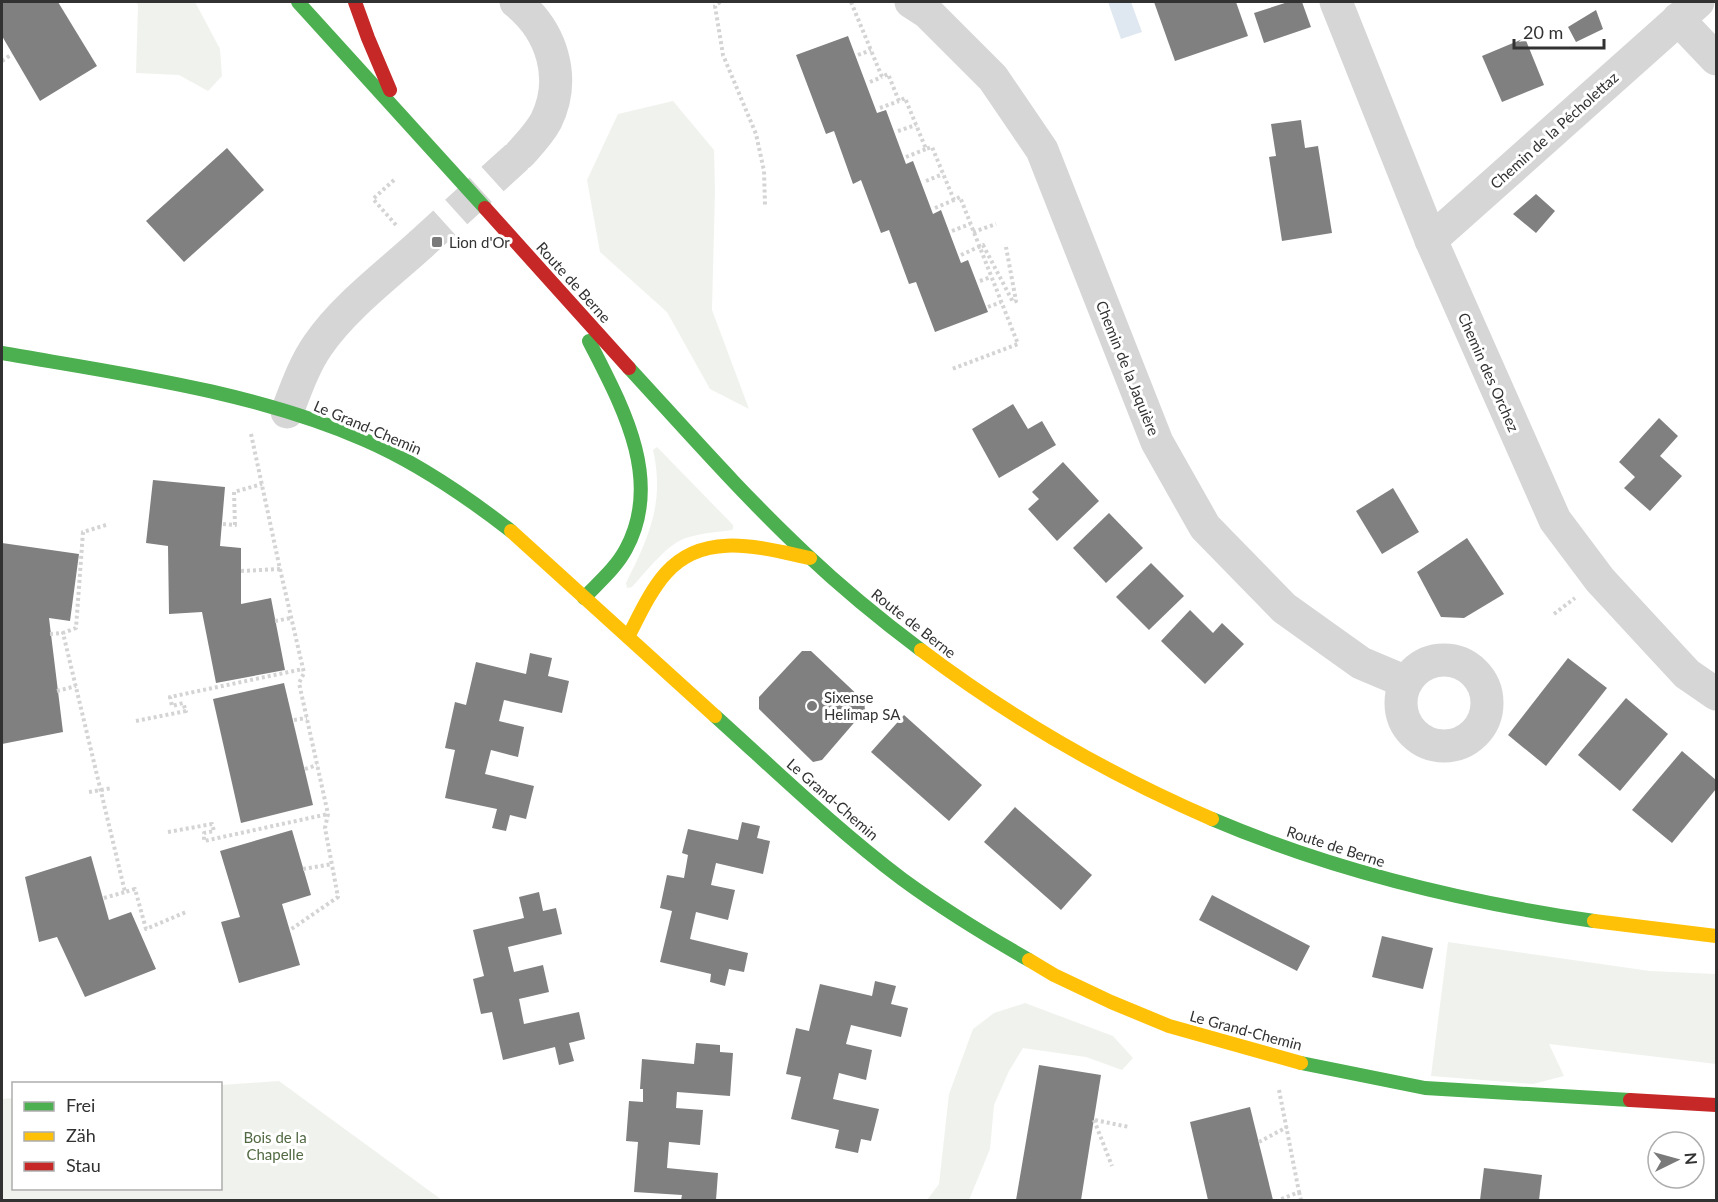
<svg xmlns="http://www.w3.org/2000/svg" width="1718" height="1202" font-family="Lato,sans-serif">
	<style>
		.green { fill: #f0f3ed }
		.water { fill: #dfe8f0 }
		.building { fill: #808080 }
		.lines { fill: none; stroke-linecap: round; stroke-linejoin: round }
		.street-tunnel { stroke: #d6d6d6; stroke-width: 33; stroke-dasharray: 33 16; stroke-linecap: butt }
		.path { stroke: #d4d4d4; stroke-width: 4; stroke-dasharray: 3 3; stroke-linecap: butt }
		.street { stroke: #d6d6d6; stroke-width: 33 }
		.fast { stroke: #4caf50; stroke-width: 14 }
		.slow { stroke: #ffc107; stroke-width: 14 }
		.jam { stroke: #c62828; stroke-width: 14 }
		.poi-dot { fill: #7a7a7a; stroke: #fff; stroke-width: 2 }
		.labels { text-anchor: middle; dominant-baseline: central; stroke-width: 6; stroke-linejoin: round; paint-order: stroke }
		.street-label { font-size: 15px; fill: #323232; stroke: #fff }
		.poi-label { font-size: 15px; fill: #323232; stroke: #fff; text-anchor: start }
		.park-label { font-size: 15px; fill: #526a43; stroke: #fff }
	</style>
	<rect width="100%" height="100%" fill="#fff"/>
	<!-- green -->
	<g class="green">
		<polygon points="136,2 195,2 220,49 222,76 208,91 179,75 136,73 138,5"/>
		<polygon points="673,101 714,150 715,190 712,310 749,409 710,389 667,312 600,252 587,180 618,114"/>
		<path d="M657,447L733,525V529L732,530C718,532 703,533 689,537C668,542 647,571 632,587L627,588L626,583C649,537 665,502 653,450Z"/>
		<polygon points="1448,942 1650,971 1716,974 1716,1064 1549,1044 1564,1076 1533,1084 1431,1076"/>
		<polygon points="1025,1003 1113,1036 1133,1058 1122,1070 1086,1057 1023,1048 1009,1071 994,1105 990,1149 969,1200 927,1200 939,1184 949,1094 973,1029 994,1013"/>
		<polygon points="279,1081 442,1200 2,1200 2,1099 13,1098 14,1188 220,1188 221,1085"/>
	</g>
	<!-- water -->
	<polygon class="water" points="1108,2 1131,2 1142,32 1121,39"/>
	<!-- building -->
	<g class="building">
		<polygon points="2,2 58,2 97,66 40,101 2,36"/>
		<polygon points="1154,2 1236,2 1248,36 1175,61"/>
		<polygon points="1288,2 1302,2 1311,27 1264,43 1254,13"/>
		<polygon points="1596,10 1603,29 1576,42 1568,27"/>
		<polygon points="848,36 877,113 886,110 906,164 913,161 933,214 941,210 961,263 968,260 988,312 935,332 916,282 909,284 889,230 881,233 861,180 853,184 834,131 826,134 796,55"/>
		<polygon points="1525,38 1544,85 1502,102 1482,56"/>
		<polygon points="1301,120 1305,148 1318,146 1332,233 1282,241 1269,157 1276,156 1271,124"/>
		<polygon points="227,148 264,190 184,262 146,221"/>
		<polygon points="1536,194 1555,211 1536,233 1513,214"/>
		<polygon points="1013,404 1028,429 1042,421 1056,445 999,478 972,429"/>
		<polygon points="1659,418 1678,436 1660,456 1682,476 1650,511 1624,488 1635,477 1619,462"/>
		<polygon points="1063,462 1099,501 1057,541 1028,509 1039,499 1032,492"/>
		<polygon points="153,480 225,487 220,546 241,548 241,604 271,598 285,670 216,683 202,612 169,614 168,546 146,543"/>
		<polygon points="1393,488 1419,532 1382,554 1356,511"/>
		<polygon points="1109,513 1143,548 1106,583 1073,548"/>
		<polygon points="1467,538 1504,594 1464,618 1441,617 1417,572"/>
		<polygon points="2,543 79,554 70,621 49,618 63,732 2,744"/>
		<polygon points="1151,563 1184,596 1149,630 1116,597"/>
		<polygon points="1190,610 1213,633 1222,623 1244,644 1205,684 1161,641"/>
		<polygon points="802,651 811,651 864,701 865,710 822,760 813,762 759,709 759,697"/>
		<polygon points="530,653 552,658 548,676 569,681 562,713 504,700 499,721 524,727 518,757 491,750 485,774 534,786 526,819 510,815 506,831 492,828 497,809 445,798 455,750 445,748 455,702 466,705 476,662 526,674"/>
		<polygon points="1568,658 1607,688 1546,766 1508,735"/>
		<polygon points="284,683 313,805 241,823 213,699"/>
		<polygon points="1626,698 1668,734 1620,791 1578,755"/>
		<polygon points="904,715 982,785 949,821 871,752"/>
		<polygon points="1682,751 1716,780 1716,789 1672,843 1632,810"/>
		<polygon points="1015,807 1092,875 1061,910 984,842"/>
		<polygon points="742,822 760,826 757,838 770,841 763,874 716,863 711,885 735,890 728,920 696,912 690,939 748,953 744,972 729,969 725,986 710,982 711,974 660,962 672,911 660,908 667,875 684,878 688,855 682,853 688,829 738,840"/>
		<polygon points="292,830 311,895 282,904 300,965 239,983 221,922 240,917 220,851"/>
		<polygon points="91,856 109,920 131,912 156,969 85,997 57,937 39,942 25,877"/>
		<polygon points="539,892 543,911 556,908 562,934 508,947 514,972 543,965 549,992 519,999 524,1024 579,1012 585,1039 569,1043 574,1061 559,1065 555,1047 503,1060 492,1012 481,1014 473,979 484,976 473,930 524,918 519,897"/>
		<polygon points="1212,895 1310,946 1297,971 1199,920"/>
		<polygon points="1382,936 1433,948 1423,989 1372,977"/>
		<polygon points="875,981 896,986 891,1004 908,1008 901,1037 851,1025 846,1044 872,1050 866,1080 839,1073 833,1099 879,1109 871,1141 861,1139 858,1153 835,1148 839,1130 791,1119 801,1077 786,1074 796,1028 809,1031 820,984 872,996"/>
		<polygon points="696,1043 720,1045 720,1052 733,1053 730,1096 677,1092 676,1108 703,1110 700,1145 669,1142 667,1168 718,1173 716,1200 681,1200 682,1195 634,1192 638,1142 626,1141 629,1101 643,1102 643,1089 640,1089 642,1059 694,1064"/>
		<polygon points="1039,1065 1101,1075 1081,1200 1016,1200"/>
		<polygon points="1250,1107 1273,1200 1208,1200 1190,1122"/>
		<polygon points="1484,1168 1542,1175 1539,1200 1480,1200"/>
	</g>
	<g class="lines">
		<!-- street-tunnel -->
		<polyline class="street-tunnel" points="420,245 520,154"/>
		<!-- path -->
		<g class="path">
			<polyline points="720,2 715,6 723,55 756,134 764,171 765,205"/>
			<polyline points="851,2 882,77 888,74 899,101 905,98 926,149 932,147 954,200 960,197 1018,344 952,369"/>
			<polyline points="858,55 871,50"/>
			<polyline points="2,61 12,54"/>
			<polyline points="870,82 882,77"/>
			<polyline points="880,108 899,101"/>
			<polyline points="898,131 916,125"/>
			<polyline points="906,157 926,149"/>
			<polyline points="394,180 373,199 396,225"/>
			<polyline points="926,181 943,174"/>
			<polyline points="935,208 954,200"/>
			<polyline points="952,231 970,224"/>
			<polyline points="973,232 996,224"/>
			<polyline points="961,255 983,245 1013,302 1016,301 1006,247"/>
			<polyline points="980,281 991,277"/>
			<polyline points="988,307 1001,302"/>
			<polyline points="251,434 280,569 304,673 299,683 328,814 325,828 338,897 290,930"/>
			<polyline points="223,524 235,525 234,492 262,484"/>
			<polyline points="106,525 83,532 76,628 63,633 125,892 135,889 146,929 186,912"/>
			<polyline points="241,571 280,569"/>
			<polyline points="1554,614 1575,598"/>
			<polyline points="275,621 291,618"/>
			<polyline points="50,634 63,633"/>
			<polyline points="57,691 76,686"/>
			<polyline points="294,720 307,718"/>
			<polyline points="136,721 186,711 183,703 172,706 170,697 303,669"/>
			<polyline points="305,769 317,765"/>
			<polyline points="89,792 112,788"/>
			<polyline points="168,832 212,824 214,831 204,833 204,841 328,814"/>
			<polyline points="303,869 332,864"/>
			<polyline points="104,898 125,892"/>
			<polyline points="1279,1090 1299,1192 1279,1200"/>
			<polyline points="1094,1120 1112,1166"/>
			<polyline points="1095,1120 1129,1127"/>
			<polyline points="1259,1142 1287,1127"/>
			<polyline points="1299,1192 1301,1200"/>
		</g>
		<!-- street -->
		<g class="street">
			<path d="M516,2C552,31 567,78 546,121C539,134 529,144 520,154"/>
			<polyline points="911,2 928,13 993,78 1042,150 1157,442 1205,527 1284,608 1361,663 1406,682"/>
			<polyline points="1336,2 1431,240 1555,520 1600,580 1687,674 1716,694"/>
			<polyline points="1678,19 1716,59"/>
			<polyline points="1431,240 1698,2"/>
			<path d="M287,412C296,389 304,365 318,345C343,308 387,275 420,245"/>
			<circle cx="1444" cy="703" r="43"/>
		</g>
		<!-- fast -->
		<g class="fast">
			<polyline points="298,2 485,208"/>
			<path d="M2,353C123,374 252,391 365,440C418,463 466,496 511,531"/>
			<path d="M629,368C687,431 743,495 805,553C842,588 881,620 921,650"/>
			<path d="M584,598C598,583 616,568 626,549C664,479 621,404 589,341"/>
			<path d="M715,716C776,771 836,829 902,879C943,909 985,935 1029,960"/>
			<path d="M1212,819C1334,871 1464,902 1594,921"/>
			<polyline points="1301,1063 1425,1088 1630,1100"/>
		</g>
		<!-- slow -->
		<g class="slow">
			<polyline points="511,531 715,716"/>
			<path d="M628,637C639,616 650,591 666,573C704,530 762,548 810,558"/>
			<path d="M921,650C1011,718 1108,774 1212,819"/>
			<polyline points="1594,921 1716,936"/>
			<polyline points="1029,960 1054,975 1111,1002 1169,1026 1301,1063"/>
		</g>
		<!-- jam -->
		<g class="jam">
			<polyline points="355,2 368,38 390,90"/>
			<polyline points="485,208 629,368"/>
			<polyline points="1630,1100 1716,1105"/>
		</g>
	</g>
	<!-- markers -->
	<g class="poi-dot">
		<rect x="431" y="236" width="12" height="12" rx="3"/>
		<circle cx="812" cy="706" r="6"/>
	</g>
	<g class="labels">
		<!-- street labels -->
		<g class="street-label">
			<text transform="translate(1554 130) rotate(-42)">Chemin de la Pécholettaz</text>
			<text transform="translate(574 282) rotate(48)">Route de Berne</text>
			<text transform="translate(1128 368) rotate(68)">Chemin de la Jaquière</text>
			<text transform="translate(1489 372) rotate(66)">Chemin des Orchez</text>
			<text transform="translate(368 427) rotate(23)">Le Grand-Chemin</text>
			<text transform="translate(914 623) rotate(38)">Route de Berne</text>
			<text transform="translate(833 799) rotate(41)">Le Grand-Chemin</text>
			<text transform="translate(1336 846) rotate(18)">Route de Berne</text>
			<text transform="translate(1246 1030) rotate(15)">Le Grand-Chemin</text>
		</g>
		<!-- poi labels -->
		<g class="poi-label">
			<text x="449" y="242">Lion d'Or</text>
			<text x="824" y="697">Sixense<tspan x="824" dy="17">Helimap SA</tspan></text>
		</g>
		<!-- park labels -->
		<g class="park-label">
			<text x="275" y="1137">Bois de la<tspan x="275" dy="17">Chapelle</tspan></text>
		</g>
	</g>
	<!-- border -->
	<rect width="1718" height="1202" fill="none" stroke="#323232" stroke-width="6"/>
	<!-- legend -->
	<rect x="12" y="1082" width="210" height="108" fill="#ffffff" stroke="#adadad" stroke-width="1.5"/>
	<rect x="24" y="1102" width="30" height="9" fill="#4caf50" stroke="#adadad" stroke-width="1.5"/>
	<text x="66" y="1112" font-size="18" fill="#323232">Frei</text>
	<rect x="24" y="1132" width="30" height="9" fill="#ffc107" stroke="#adadad" stroke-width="1.5"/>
	<text x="66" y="1142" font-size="18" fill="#323232">Zäh</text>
	<rect x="24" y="1162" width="30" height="9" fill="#c62828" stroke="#adadad" stroke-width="1.5"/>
	<text x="66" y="1172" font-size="18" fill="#323232">Stau</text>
	<!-- north arrow -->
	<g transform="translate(1676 1160) rotate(85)"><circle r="28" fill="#ffffff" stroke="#adadad" stroke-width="1.5"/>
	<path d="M0-4.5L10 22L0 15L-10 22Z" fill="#7a7a7a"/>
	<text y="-9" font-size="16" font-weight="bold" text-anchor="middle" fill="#323232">N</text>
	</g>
	<!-- scale -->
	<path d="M1514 39v9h90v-9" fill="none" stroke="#323232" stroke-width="3"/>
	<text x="1523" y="39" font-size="18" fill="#323232" stroke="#ffffff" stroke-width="4.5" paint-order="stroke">20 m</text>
</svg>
